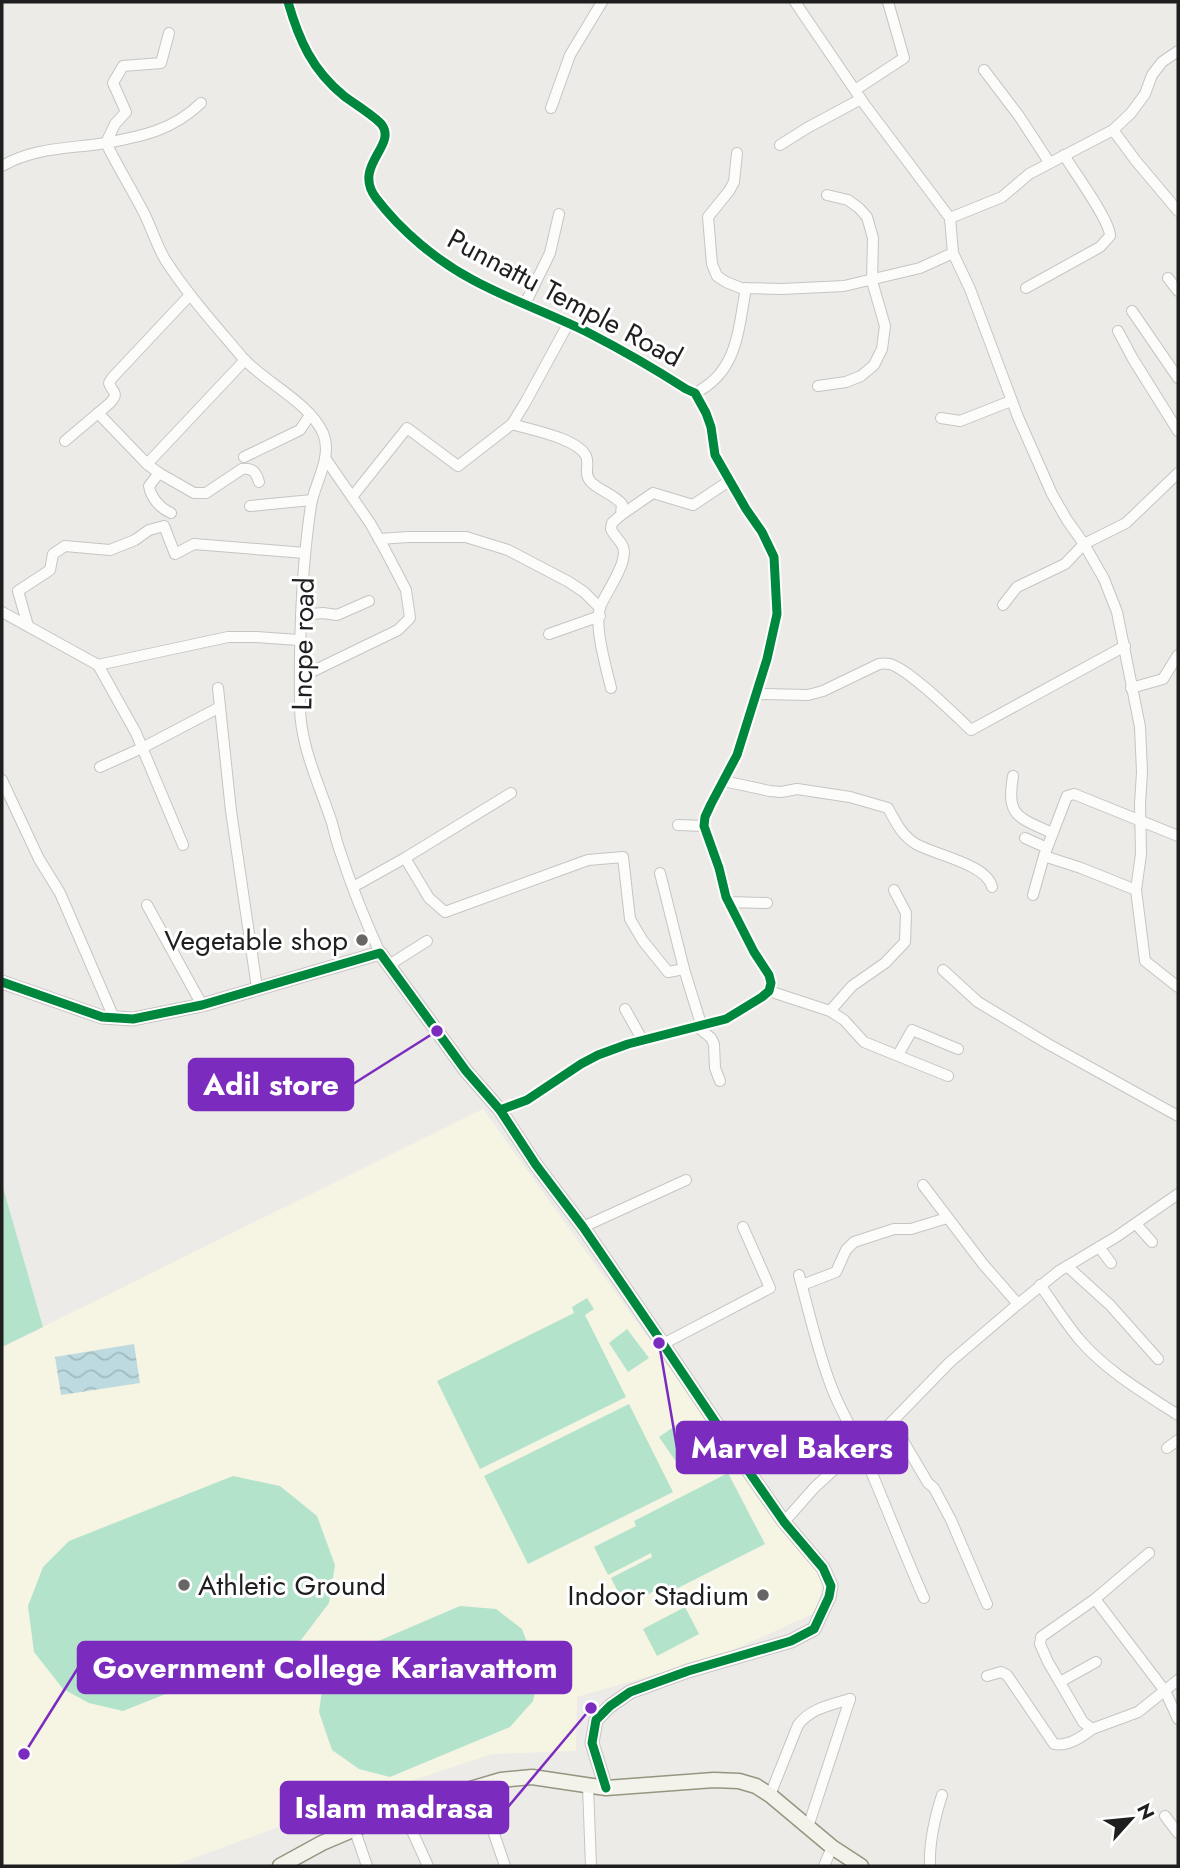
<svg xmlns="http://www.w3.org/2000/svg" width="1180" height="1868" font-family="Jost,sans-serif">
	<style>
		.education { fill: #f6f4e3 }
		.pitch { fill: #b4e3cc }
		.water { fill: url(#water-waves) }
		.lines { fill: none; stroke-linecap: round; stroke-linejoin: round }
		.minor-casing { stroke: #c6c5c3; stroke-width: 12 }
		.tertiary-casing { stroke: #c6c5c3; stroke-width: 15 }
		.secondary-casing { stroke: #969680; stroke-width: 17 }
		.minor { stroke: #fcfcfb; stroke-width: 10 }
		.tertiary { stroke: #fcfcfb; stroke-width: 12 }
		.secondary { stroke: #f3f3eb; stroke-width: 14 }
		.cycleway-casing { stroke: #fff; stroke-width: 13 }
		.cycleway { stroke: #00873e; stroke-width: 9 }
		.poi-dot { fill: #676665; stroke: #fff; stroke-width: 2.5 }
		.labels { text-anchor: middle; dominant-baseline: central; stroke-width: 6; stroke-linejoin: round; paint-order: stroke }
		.street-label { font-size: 28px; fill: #1f1f1f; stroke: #fff }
		.poi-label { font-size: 28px; fill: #1f1f1f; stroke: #fff; text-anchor: end }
		.leader { fill: none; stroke: #7b2cbf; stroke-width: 2.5 }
		.callout-dot { fill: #7b2cbf; stroke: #fff; stroke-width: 2.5 }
		.callout { fill: #7b2cbf; stroke: #7b2cbf; stroke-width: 2.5 }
		.callout-label { font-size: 30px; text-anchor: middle; font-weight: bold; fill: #fff }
	</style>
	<defs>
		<pattern id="water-waves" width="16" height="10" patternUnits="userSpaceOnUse" patternTransform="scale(1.75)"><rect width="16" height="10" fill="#bcdadf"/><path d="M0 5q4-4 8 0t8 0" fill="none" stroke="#a1bbbf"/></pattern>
	</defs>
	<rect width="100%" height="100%" fill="#edebe7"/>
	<!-- education -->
	<polygon class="education" points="483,1109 823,1580 817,1612 722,1655 577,1697 576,1751 492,1754 324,1810 173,1866 2,1866 2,1347"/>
	<!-- pitch -->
	<g class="pitch">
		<polygon points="2,1184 43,1327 2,1347"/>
		<polygon points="587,1298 594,1309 585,1315 626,1397 480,1469 437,1381 574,1313 572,1307"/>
		<polygon points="627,1329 649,1358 628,1372 609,1343"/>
		<polygon points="629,1404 673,1492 528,1564 484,1476"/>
		<polygon points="678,1424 699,1452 679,1466 659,1437"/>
		<polygon points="728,1473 765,1544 670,1592 666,1585 625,1606 611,1578 652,1557 651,1553 608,1575 594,1547 636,1526 634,1521"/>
		<polygon points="233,1476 280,1486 317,1516 335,1565 329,1603 301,1640 123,1711 89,1703 63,1689 34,1652 28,1606 43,1567 69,1541"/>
		<polygon points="460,1606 496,1609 522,1629 539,1674 533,1701 510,1727 390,1777 359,1769 332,1750 319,1712 323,1683 341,1657"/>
		<polygon points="685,1607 699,1634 657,1656 643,1629"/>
	</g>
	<!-- water -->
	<polygon class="water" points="134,1344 140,1383 61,1395 55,1357"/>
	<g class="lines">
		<defs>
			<g id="minor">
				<path d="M288,2C299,40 312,70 344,96C353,103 376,117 382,125C397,146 352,166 376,198C401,231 437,261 473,280C510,300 551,314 589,333C622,350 655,369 686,389L695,393L706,413L711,427L715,455L746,509L762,532L774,557L777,614L767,659L737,755L711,804L705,817L704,826L719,868L726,897L754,952L769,975L771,983L769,991L762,997L726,1019L628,1044L598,1055L581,1064L527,1100L500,1110"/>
				<polyline points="795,2 865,105 950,218"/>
				<polyline points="1178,51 1162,62 1152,75 1145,94 1131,113 1113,130 1029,174 1002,197 950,218 953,253 970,289 1018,417 1052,494 1067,520 1084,544 1104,579 1117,612 1140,727 1142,772 1140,804 1141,854 1136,890 1145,961 1178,987"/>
				<polyline points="984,70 1019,116 1049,162"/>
				<polyline points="855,90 904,58 888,2"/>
				<polyline points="551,108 570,55 602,2"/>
				<polyline points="1113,130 1136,161 1178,211"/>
				<polyline points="106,143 115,124 126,112 113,83 123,66 161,63 169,33"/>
				<path d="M106,143C143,136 173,130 201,103"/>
				<polyline points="780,145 807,128 861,99"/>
				<polyline points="737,153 734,182 729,191 708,217 712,264 717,276 726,282 741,288 782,289 844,286 920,268 953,253"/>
				<path d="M2,166C35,147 68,149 106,143C118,167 132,190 144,213C152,229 157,247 166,261C188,295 216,326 242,357C264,382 309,402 323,433C333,457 315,482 311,505C301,572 299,639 300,706C300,746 320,786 332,823C335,834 337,844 341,854C352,888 365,920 380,953"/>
				<polyline points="1168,278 1178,291"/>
				<path d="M1026,288L1100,247L1110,236C1110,220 1074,172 1064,155"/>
				<polyline points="525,304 550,253 559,214"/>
				<polyline points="1132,311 1178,378"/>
				<polyline points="1118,331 1133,359 1178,431"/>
				<polyline points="818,386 846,382 861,376 874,365 882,349 885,326 872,281 873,238 867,217 859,208 848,200 827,195"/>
				<path d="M695,393C738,372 738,330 746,288"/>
				<path d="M98,413L147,464L159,473L194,493H206L242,469C253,468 256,472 259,482"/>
				<polyline points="941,418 960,421 1011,401"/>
				<path d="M512,424C531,430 577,438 586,456C590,464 583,474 591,482C600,491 613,494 622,504L621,515L612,523L611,529C614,536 621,541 623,547C629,562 605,594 600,607C594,627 606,667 611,688"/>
				<path d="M65,441L110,403C120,392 112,393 109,383L112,378L190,295"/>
				<polyline points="244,457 300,430 310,415"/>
				<polyline points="147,464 245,360"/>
				<path d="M159,473L149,486C151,498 160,508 171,513"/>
				<polyline points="352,497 407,428 458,466 512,424 525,403 568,324"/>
				<polyline points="250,506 312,500"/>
				<polyline points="621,515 653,493 693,505 729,481"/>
				<polyline points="379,539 408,537 466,537 508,550 569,582 584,592 600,608"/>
				<polyline points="1003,605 1017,587 1065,564 1084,544 1126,523 1178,473"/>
				<polyline points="2,612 98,665 136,733 183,845"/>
				<polyline points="301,615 323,613 337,615 369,601"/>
				<polyline points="28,626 18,591 50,570 53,554 65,546 110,550 135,540 149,530 164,526 175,554 194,544 305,553"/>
				<polyline points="549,634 600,616"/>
				<polyline points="98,665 228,637 256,637 299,640"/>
				<polyline points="301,677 398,630 410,618 406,590 383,546 370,523 325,458"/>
				<polyline points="218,688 231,811 257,988"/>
				<polyline points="1131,688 1163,679 1178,655"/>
				<path d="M756,694L808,695L823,691L879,664C884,663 885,663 890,664C910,670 954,714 971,730L1125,646"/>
				<polyline points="100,767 142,748 220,707"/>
				<path d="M1013,776C1006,817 1018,817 1052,833"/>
				<polyline points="2,780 39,859 60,893 114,1018"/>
				<path d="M723,781L770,791L781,792L797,789L850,797L888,808C895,821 902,836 916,844C935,855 987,864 992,887"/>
				<polyline points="678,825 704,826"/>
				<polyline points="1025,838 1047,848"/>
				<polyline points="1044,856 1081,868 1136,890"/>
				<polyline points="405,858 429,898 445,912 588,860 623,857 630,919 643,941 668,972 684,969"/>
				<polyline points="660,873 684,969 701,1024"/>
				<polyline points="353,887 405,858 511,793"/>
				<polyline points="1033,895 1044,856 1067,796 1074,794 1178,836"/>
				<polyline points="728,902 767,903"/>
				<polyline points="147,905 202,1005"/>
				<polyline points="389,965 427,941"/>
				<polyline points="943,970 978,1002 1048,1044 1178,1116"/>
				<polyline points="769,991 830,1011 844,1020 864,1042 948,1076"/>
				<polyline points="625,1009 643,1041"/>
				<polyline points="830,1011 852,986 885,963 905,942 906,913 894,890"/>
				<polyline points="698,1027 711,1038 714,1044 715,1068 720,1081"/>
				<polyline points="898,1055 912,1030 958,1049"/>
				<polyline points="923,1185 983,1264 1018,1304"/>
				<polyline points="1136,1224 1152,1242"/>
				<polyline points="583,1227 686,1180"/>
				<polyline points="1099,1247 1111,1263"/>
				<polyline points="1067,1266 1110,1305 1158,1359"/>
				<path d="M799,1275C809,1312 817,1348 830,1383C839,1409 854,1431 864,1455C885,1503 903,1551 924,1598"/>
				<polyline points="802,1285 836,1272 846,1250 854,1242 894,1229 911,1229 947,1218"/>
				<path d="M1040,1285C1053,1303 1065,1322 1079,1339C1105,1370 1144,1393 1178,1415"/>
				<polyline points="663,1344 770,1288 743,1227"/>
				<polyline points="892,1422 928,1483 934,1488 951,1520 987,1604"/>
				<polyline points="1167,1448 1178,1440"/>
				<polyline points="784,1522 815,1487 838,1466 878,1436 950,1362 1018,1304 1059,1271 1116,1237 1178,1194"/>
				<polyline points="1149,1553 1095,1599 1165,1691 1178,1719"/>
				<path d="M987,1676L1001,1672L1007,1675L1054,1744C1067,1747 1082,1737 1092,1729L1083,1722L1048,1662L1040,1644L1041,1637L1095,1599"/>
				<polyline points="1060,1682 1096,1662"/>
				<polyline points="1092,1729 1138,1712 1178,1680"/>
				<polyline points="588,1786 591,1866"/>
				<polyline points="478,1787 505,1866"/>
				<path d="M770,1795L798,1725C811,1708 831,1705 850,1699"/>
				<polyline points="402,1809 428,1866"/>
				<polyline points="1165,1816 1178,1833"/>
				<polyline points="808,1827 850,1699"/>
				<polyline points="354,1828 367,1866"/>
				<polyline points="824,1866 832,1847"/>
				<path d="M930,1866C929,1843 935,1817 942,1795"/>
			</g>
			<polyline id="tertiary" points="2,982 102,1017 133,1019 202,1005 380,953 466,1071 500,1110 536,1165 583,1227 663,1344 745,1466 784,1522 823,1568 831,1586 829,1597 814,1629 791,1641 688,1671 630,1692 610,1706 596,1720 592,1743 606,1788"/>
			<polyline id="secondary" points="280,1866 322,1843 402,1809 501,1780 532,1777 606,1788 714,1780 739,1781 756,1786 770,1795 832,1847 861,1866"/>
		</defs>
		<!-- minor casing -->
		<use href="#minor" class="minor-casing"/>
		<!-- tertiary casing -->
		<use href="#tertiary" class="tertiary-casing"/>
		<!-- secondary casing -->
		<use href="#secondary" class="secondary-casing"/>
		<!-- minor -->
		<use href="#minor" class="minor"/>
		<!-- tertiary -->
		<use href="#tertiary" class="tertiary"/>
		<!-- secondary -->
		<use href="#secondary" class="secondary"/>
		<defs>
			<g id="cycleway">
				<path d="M288,2C299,40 312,70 344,96C353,103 376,117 382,125C397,146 352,166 376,198C401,231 437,261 473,280C510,300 551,314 589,333C622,350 655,369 686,389L695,393L706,413L711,427L715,455L746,509L762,532L774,557L777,614L767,659L737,755L711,804L705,817L704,826L719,868L726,897L754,952L769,975L771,983L769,991L762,997L726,1019L628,1044L598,1055L581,1064L527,1100L500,1110"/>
				<polyline points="2,982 102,1017 133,1019 202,1005 380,953 466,1071 500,1110 536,1165 583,1227 663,1344 745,1466 784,1522 823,1568 831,1586 829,1597 814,1629 791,1641 688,1671 630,1692 610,1706 596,1720 592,1743 606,1788"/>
			</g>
		</defs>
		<!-- cycleway casing -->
		<use href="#cycleway" class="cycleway-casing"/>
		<!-- cycleway -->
		<use href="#cycleway" class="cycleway"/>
	</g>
	<!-- markers -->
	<g class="poi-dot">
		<circle cx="362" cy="940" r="7"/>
		<circle cx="184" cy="1585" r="7"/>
		<circle cx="763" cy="1595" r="7"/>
	</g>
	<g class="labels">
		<!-- street labels -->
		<g class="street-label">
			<text transform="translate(565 298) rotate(28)">Punnattu Temple Road</text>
			<text transform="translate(303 644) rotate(-89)">Lncpe road</text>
		</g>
		<!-- poi labels -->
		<g class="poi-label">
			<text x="348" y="940">Vegetable shop</text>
			<text x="198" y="1585" text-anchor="start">Athletic Ground</text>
			<text x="749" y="1595">Indoor Stadium</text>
		</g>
	</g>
	<!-- callouts -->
	<path class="leader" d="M437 1031L353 1084M659 1343L677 1448M24 1754L78 1668M591 1708L508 1807"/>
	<g class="callout-dot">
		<circle cx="437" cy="1031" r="7"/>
		<circle cx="659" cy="1343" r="7"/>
		<circle cx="24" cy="1754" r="7"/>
		<circle cx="591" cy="1708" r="7"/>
	</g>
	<g class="callout">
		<rect x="189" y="1059" width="164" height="51" rx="7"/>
		<rect x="677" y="1422" width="230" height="51" rx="7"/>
		<rect x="78" y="1642" width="493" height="51" rx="7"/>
		<rect x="281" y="1782" width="227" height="51" rx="7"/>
	</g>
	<g class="callout-label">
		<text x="271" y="1095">Adil store</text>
		<text x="792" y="1458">Marvel Bakers</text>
		<text x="325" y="1678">Government College Kariavattom</text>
		<text x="394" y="1818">Islam madrasa</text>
	</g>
	<!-- border -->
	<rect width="1180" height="1868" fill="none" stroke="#1f1f1f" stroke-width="7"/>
	<!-- north arrow -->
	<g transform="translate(1131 1819) rotate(63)" stroke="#ffffff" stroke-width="5" paint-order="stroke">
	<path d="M0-5L12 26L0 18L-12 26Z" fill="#1f1f1f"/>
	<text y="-10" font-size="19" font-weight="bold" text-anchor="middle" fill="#1f1f1f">N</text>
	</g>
</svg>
